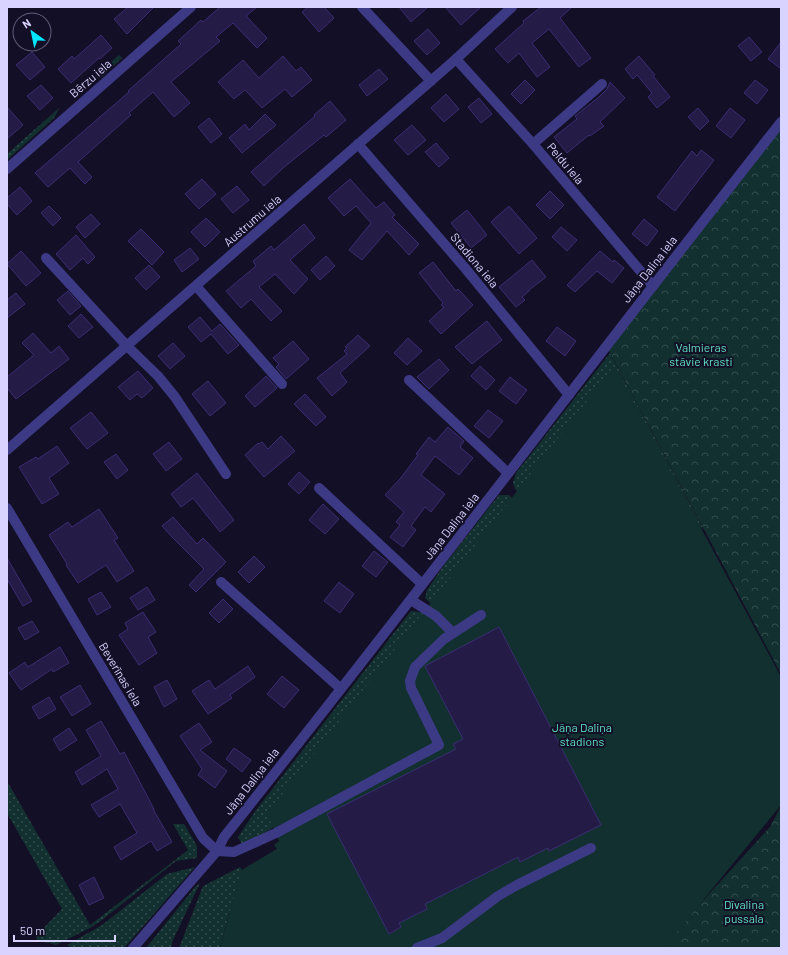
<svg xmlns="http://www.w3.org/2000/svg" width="788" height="955" font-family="Barlow,sans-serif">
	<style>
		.grass { fill: url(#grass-dots) }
		.forest { fill: url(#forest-crowns) }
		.park { fill: #12302f }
		.building { fill: #241b47; stroke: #3b2d73 }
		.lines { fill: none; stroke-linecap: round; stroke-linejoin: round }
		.minor { stroke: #3d3a85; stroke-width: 10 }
		.labels { text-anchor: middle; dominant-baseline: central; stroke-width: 4; stroke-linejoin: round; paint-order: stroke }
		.street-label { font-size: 12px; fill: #d9d4ff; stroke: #130f26 }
		.park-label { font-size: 12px; fill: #5fe0c0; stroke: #130f26 }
	</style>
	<defs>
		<pattern id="grass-dots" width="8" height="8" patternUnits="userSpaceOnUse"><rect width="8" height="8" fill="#12302f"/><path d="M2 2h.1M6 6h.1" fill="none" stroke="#344d4e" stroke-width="1.8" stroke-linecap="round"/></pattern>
		<pattern id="forest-crowns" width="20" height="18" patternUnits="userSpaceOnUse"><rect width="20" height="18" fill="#12302f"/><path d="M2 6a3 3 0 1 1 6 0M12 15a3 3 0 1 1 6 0" fill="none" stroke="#344d4e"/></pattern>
	</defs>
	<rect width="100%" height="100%" fill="#130f26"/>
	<!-- grass -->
	<g class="grass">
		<polygon points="119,55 122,58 102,77 95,80 78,91"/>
		<polygon points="60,107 54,118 7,160 7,154"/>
		<polygon points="610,353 704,530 677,506 532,509 515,489 513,483 516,473"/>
		<polygon points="499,495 509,495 518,503 433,605 425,598 427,590 444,565"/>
		<polygon points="411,611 421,612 431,618 275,826 262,835 242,844 238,837 256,810"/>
		<polygon points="7,781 90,925 188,850 173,824 184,824 197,846 197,858 176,861 102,920 90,928 56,945 37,940 36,936 62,909 7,813"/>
		<polygon points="277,849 229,914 220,948 179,948 203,886 240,867 242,870"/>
		<polygon points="195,867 124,948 73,948 67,945 102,925 167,874"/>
		<polygon points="200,883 173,940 171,948 146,948 195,887"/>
	</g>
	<!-- forest -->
	<g class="forest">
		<polygon points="781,122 781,674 607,347"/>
		<polygon points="781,806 781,948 660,948 770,827"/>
	</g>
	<!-- park -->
	<polygon class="park" points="614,366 781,677 781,805 664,948 220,948 241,871 277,849 274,845 279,841 267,814"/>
	<!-- building -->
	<g class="building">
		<polygon points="128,7 154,7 127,34 114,19"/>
		<polygon points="220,7 257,7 246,16 267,38 257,48 233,23 216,37 220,41 171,82 190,103 174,117 153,92 129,113 131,115 78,162 92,177 85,184 70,168 48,187 35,173 129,92 128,91 181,44 178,41 201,20 203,22"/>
		<polygon points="308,7 324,7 334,18 319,32 302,12"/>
		<polygon points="399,7 428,7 411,22"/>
		<polygon points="445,7 481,7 461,25"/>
		<polygon points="541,7 572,7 560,18 591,58 579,67 549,29 532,43 550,67 537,77 519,53 508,63 495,49 524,23 523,21"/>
		<polygon points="428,29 440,43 427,55 414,41"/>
		<polygon points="101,35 112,48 100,59 99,58 71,83 58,69 72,56 74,59"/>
		<polygon points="749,37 762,52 751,61 738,46"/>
		<polygon points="781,42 781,69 768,59"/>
		<polygon points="32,52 45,67 30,80 16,65"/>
		<polygon points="283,56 296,71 301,67 312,80 292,97 285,89 262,108 245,90 234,99 218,82 243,60 259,78"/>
		<polygon points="639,56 655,75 653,76 670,97 657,108 648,97 652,93 637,75 633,79 625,69"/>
		<polygon points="379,69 388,79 367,96 359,85"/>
		<polygon points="525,80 535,90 521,104 511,94"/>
		<polygon points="755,80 768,90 757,104 744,93"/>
		<polygon points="610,82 625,98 600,122 604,126 590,136 589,135 567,153 554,137 577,119 575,116 599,97 607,89"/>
		<polygon points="41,85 53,98 40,110 27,96"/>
		<polygon points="446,94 459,109 444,122 431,108"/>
		<polygon points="479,98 492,114 481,123 468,107"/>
		<polygon points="330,101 346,120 326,137 324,135 283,168 264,186 251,172 315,116 314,115"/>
		<polygon points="7,107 23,125 7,139"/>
		<polygon points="698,108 709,121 700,130 688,117"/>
		<polygon points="730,108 745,120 731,138 716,126"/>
		<polygon points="265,114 276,125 242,153 229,138 245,124 249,130"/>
		<polygon points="209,118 222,134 211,143 198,127"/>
		<polygon points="412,125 426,140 408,155 394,140"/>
		<polygon points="436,143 449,158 439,167 425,152"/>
		<polygon points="701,150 714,160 675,211 657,197 692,151 697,156"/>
		<polygon points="202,179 216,194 199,209 185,194"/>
		<polygon points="350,179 376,208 384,202 395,215 392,217 419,244 409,255 387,231 362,260 349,250 371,223 356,206 344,216 328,198"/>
		<polygon points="237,186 249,200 233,213 221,199"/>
		<polygon points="20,187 32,201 17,215 7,204 7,198"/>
		<polygon points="550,191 564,205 550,219 536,205"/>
		<polygon points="49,206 61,218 53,226 41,213"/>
		<polygon points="509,206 537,238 519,254 491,222"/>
		<polygon points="467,210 487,235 471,248 451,223"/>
		<polygon points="91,214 100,224 85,238 76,227"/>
		<polygon points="206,218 220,232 205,247 191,232"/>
		<polygon points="644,219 658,231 647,246 632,234"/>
		<polygon points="304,224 315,238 290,260 308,279 294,294 275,274 259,287 282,311 271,321 251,299 241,308 226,291 256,266 253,261 271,246 274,250"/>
		<polygon points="561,227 577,240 567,251 552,237"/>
		<polygon points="141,229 164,252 152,265 128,241"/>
		<polygon points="76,235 95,257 88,264 83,258 70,270 56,254"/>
		<polygon points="190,248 199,259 182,272 174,260"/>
		<polygon points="21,251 41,273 26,286 7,264"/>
		<polygon points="600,251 613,262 614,260 624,268 612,283 597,271 575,292 567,285"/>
		<polygon points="326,256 335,266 320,280 311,270"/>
		<polygon points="532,260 546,277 529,290 529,291 522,297 525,300 516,307 499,287"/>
		<polygon points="433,262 456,291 458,289 473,305 441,334 429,321 444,307 441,305 443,303 419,273"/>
		<polygon points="149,265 160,277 146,290 135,278"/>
		<polygon points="68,291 81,306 70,315 57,300"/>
		<polygon points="16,293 25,304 7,318 7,300"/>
		<polygon points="81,314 93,327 79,338 68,326"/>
		<polygon points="200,317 212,331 220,324 239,345 228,354 211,334 201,342 188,327"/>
		<polygon points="487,321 502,340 472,364 455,347"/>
		<polygon points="557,327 576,341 565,356 546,341"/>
		<polygon points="33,333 51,353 59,346 69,359 16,399 7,388 7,377 34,355 22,343"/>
		<polygon points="358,335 370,346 340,373 347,382 332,396 317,378 347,354 344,351 347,348 345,347"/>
		<polygon points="408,338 422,351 407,365 394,353"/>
		<polygon points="293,341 309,359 286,379 276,367 279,364 273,358"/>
		<polygon points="173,343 185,356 170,369 158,356"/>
		<polygon points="439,359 449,370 429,389 417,377"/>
		<polygon points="480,366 495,380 486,390 471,376"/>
		<polygon points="138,371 153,388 142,398 137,394 130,400 118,387"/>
		<polygon points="266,376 277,388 255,407 245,396"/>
		<polygon points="510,377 527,390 516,404 499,391"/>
		<polygon points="208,381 226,403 210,416 192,394"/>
		<polygon points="305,394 326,417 316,426 294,404"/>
		<polygon points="488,410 503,421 489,438 474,426"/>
		<polygon points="91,412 108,433 87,449 70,428"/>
		<polygon points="448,427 464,441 460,447 473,458 459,475 435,456 421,475 445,494 431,512 425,507 411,526 416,530 403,547 390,537 400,525 396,522 404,512 385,495 400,479 418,455 416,454 429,437 435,442"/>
		<polygon points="281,436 295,451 264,477 245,455 258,443 259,444 262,442 268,449"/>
		<polygon points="169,442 182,459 166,471 153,454"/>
		<polygon points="57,446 69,463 49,478 59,494 42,504 19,467 36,457 38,459"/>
		<polygon points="116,454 128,470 117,479 104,462"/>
		<polygon points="299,472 310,482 299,494 288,484"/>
		<polygon points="197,473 234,520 220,532 193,498 181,507 171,494"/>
		<polygon points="323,504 339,519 325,534 309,520"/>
		<polygon points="99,509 118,538 114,540 134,571 117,582 106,565 78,583 66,565 67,564 49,535 68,522 72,527"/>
		<polygon points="173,517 197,544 203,538 226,562 196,592 189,585 204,569 173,538 162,526"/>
		<polygon points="374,551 388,562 376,577 362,566"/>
		<polygon points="254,556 265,567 249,583 238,572"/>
		<polygon points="7,558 32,601 23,606 7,579"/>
		<polygon points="339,582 354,594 340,613 324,601"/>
		<polygon points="147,587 155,600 138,610 130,598"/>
		<polygon points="101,592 111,607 97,615 88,599"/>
		<polygon points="223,599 233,609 219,623 209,613"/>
		<polygon points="143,612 156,632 148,637 157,653 139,665 119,635 128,629 125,623"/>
		<polygon points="32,621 39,632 25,640 18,628"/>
		<polygon points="499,627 601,825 549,851 548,848 520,862 518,857 425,904 427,909 399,923 401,927 389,934 327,814 456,749 453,744 463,739 425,666"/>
		<polygon points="60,647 69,663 53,672 52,669 21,690 9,673 25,662 28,667"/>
		<polygon points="248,666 255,677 230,695 232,698 208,714 192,691 209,680 215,689"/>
		<polygon points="282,676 299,690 284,708 267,694"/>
		<polygon points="167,680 177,699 164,707 154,687"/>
		<polygon points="80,685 91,704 72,716 60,697"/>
		<polygon points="49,697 56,709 39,719 32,707"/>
		<polygon points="101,721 120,754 124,752 154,809 153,809 172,842 157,851 151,841 121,860 114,847 137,833 120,804 99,817 91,805 118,789 107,769 82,785 75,772 101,756 86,730"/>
		<polygon points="199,723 212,742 200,750 227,771 215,788 198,775 202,769 180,736"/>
		<polygon points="69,728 77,740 60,751 53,739"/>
		<polygon points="234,748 251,760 242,772 226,759"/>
		<polygon points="94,877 104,898 89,905 79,885"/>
	</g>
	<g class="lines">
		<!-- minor -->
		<g class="minor">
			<polyline points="362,7 431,81"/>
			<polyline points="456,59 533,144 653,286"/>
			<polyline points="358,144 465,268 569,395"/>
			<polyline points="533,144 602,84"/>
			<polyline points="7,169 191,7"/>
			<polyline points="46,258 127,346 158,376 175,397 226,474"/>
			<polyline points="196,286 282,384"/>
			<polyline points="409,380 508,473"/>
			<polyline points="7,450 456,59 512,7"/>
			<polyline points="319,488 422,584"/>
			<polyline points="7,508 203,838 217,851"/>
			<polyline points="221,582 340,688"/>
			<polyline points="411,600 436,616 453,633"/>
			<polyline points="217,851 234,852 276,833 439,745 411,688 410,681 415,667 444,639 481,615"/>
			<path d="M133,948L217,851L224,837C413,601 594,359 781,122"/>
			<polyline points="417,948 442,938 498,896 517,885 591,848"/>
		</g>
	</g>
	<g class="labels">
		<!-- street labels -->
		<g class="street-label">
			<text transform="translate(90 78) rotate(-41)">Bērzu iela</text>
			<text transform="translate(566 163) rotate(50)">Peldu iela</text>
			<text transform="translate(252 220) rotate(-41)">Austrumu iela</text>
			<text transform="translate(475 260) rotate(50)">Stadiona iela</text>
			<text transform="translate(649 269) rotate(-52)">Jāņa Daliņa iela</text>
			<text transform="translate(451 526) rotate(-52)">Jāņa Daliņa iela</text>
			<text transform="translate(121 674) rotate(59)">Beverīnas iela</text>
			<text transform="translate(251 781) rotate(-52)">Jāņa Daliņa iela</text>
		</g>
		<!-- park labels -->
		<g class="park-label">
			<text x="701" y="347">Valmieras<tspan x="701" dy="14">stāvie krasti</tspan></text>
			<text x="582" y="727">Jāņa Daliņa<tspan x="582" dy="14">stadions</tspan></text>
			<text x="744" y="904">Dīvaliņa<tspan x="744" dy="14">pussala</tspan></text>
		</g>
	</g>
	<!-- border -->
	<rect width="788" height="955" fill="none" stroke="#d9d4ff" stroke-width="16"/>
	<!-- north arrow -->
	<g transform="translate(32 32) rotate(327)"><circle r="19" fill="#130f26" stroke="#625e7d"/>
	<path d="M0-3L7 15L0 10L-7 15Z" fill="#00e5ff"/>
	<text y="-6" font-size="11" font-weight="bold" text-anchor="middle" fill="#d9d4ff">N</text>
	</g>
	<!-- scale -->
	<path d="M14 935v6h101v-6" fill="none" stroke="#d9d4ff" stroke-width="2"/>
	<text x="20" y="935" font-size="12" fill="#d9d4ff" stroke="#130f26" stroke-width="3" paint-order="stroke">50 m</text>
</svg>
